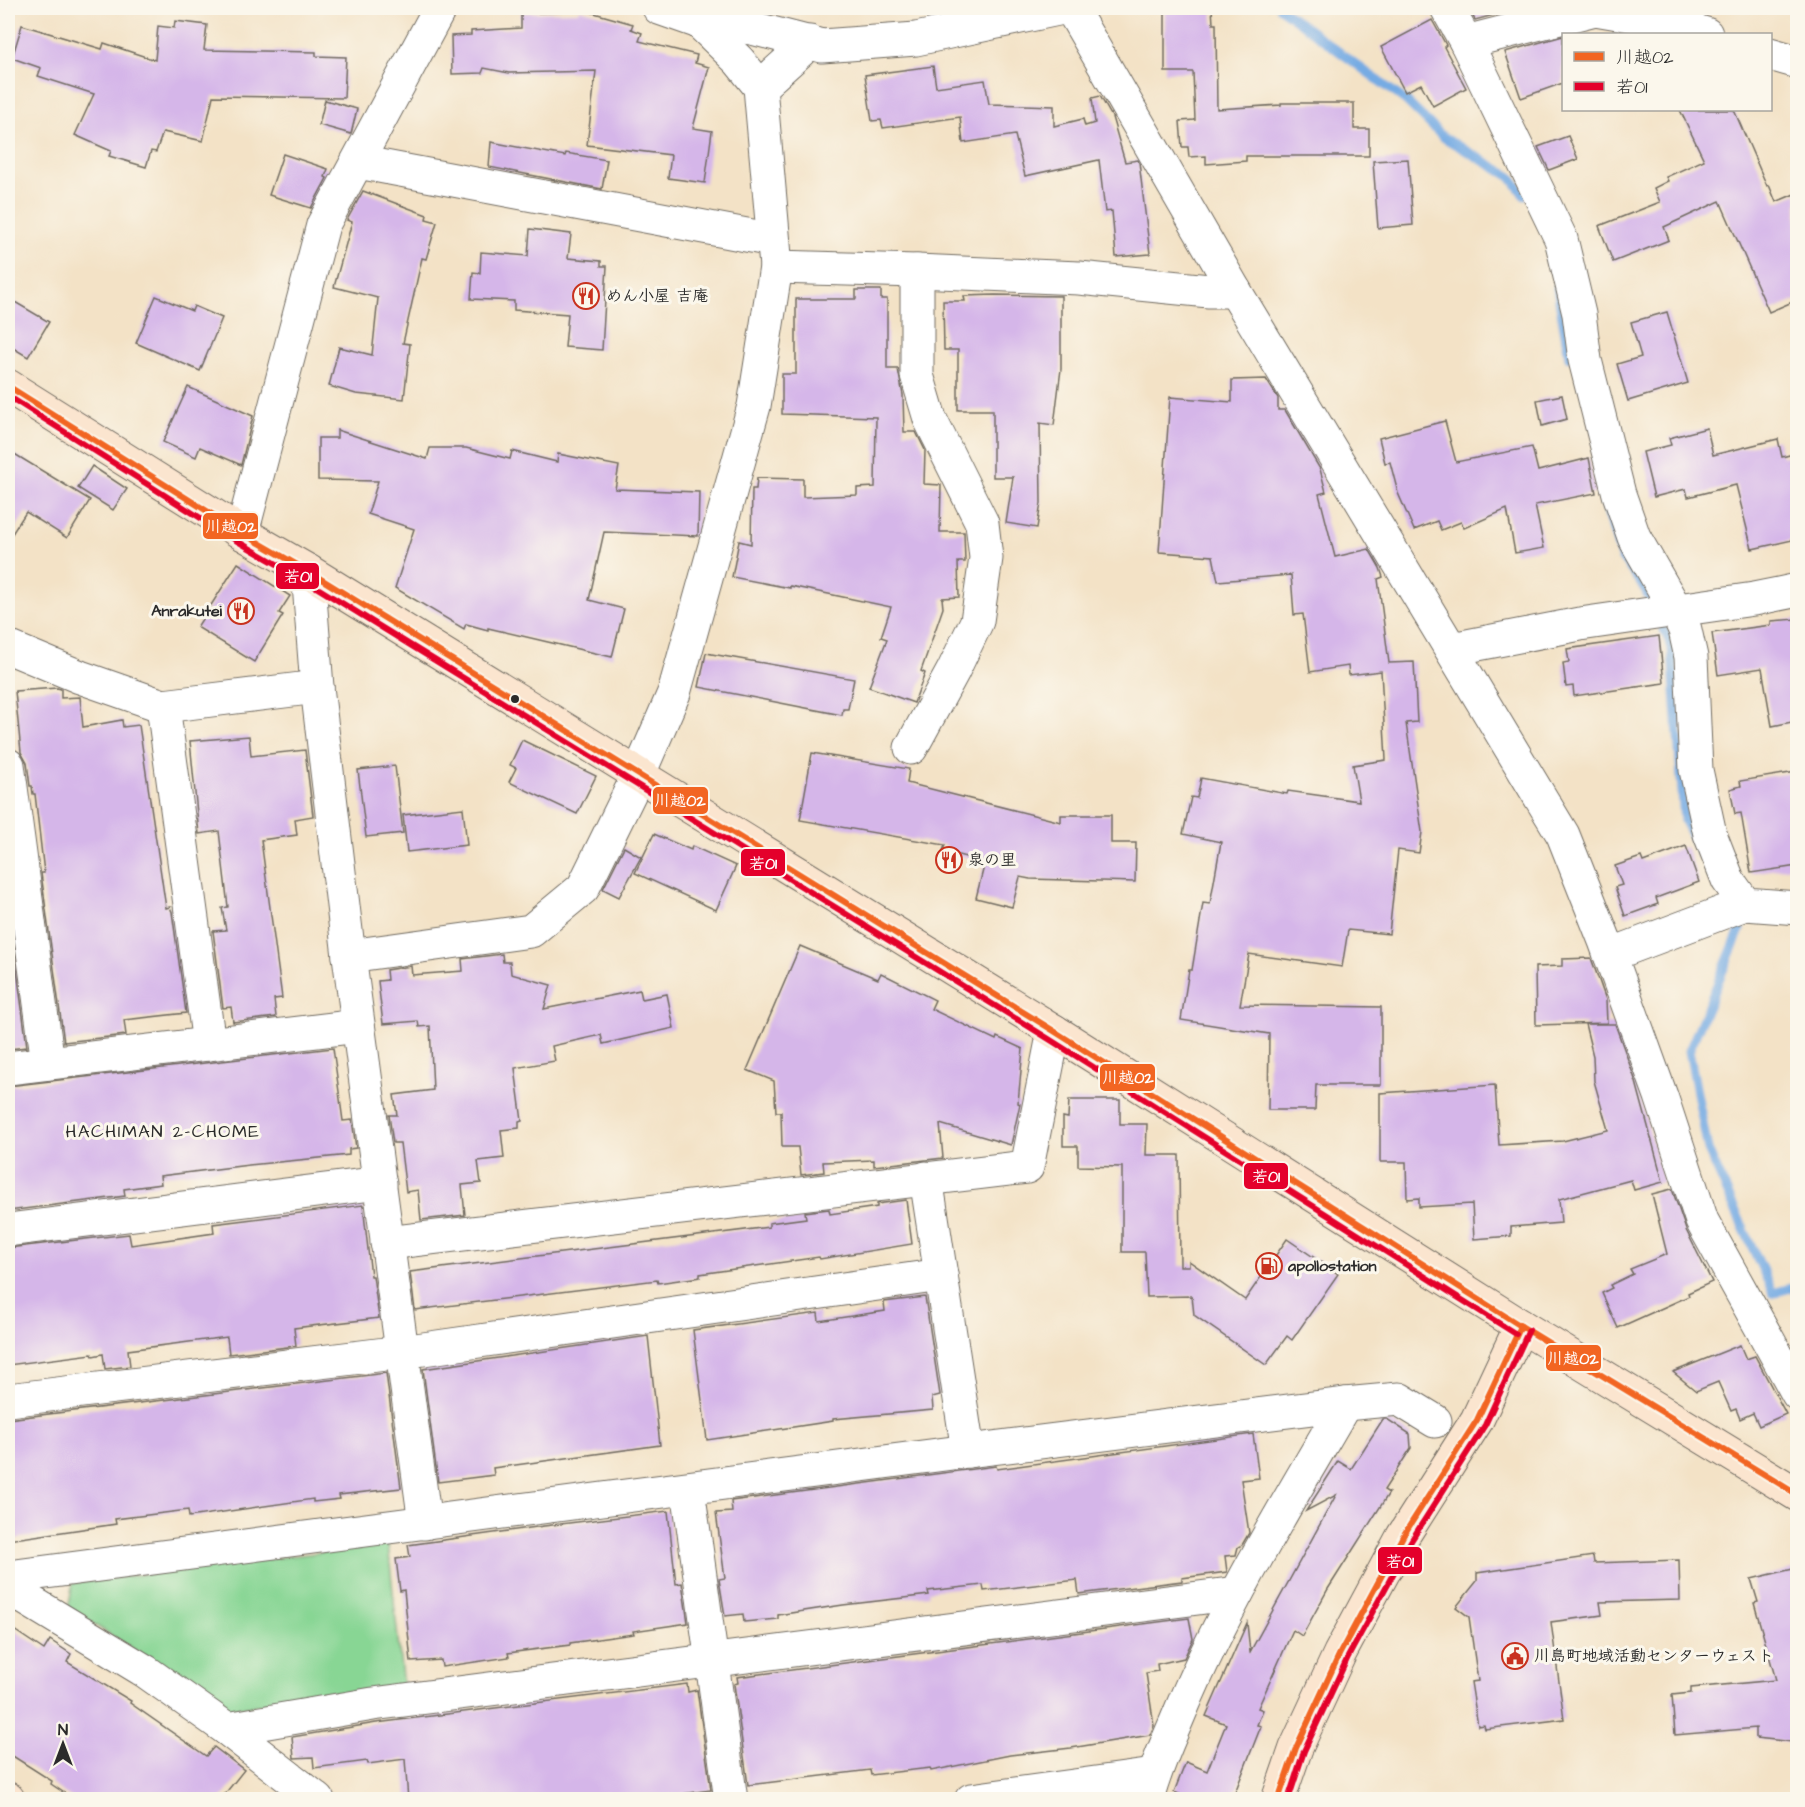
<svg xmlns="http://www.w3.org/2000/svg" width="1805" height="1807" font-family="'Architects Daughter','Klee One',sans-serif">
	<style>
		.green { fill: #88d694; stroke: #5a8060; stroke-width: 1.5 }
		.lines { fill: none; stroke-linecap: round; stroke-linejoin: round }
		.stream { stroke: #76abe3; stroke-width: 9 }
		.building { fill: #d5b6e9 }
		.street-casing { stroke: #716b61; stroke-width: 35 }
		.secondary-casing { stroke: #716b61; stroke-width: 35 }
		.street { stroke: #fff; stroke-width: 33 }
		.secondary { stroke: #fbe5cf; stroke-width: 33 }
		.bus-1-casing { stroke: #fbf7ec; stroke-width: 10 }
		.bus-2-casing { stroke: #fbf7ec; stroke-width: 10 }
		.bus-1 { stroke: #f26522; stroke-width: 6 }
		.bus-2 { stroke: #e4002b; stroke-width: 6 }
		.bus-dot { fill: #2b2b2b; stroke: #fbf7ec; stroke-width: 2 }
		.labels { text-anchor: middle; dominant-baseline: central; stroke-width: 6; stroke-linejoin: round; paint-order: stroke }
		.poi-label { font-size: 16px; font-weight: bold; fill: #2b2b2b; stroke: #fbf7ec; text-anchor: start }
		.neighbourhood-label { font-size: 18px; letter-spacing: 1.5px; fill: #2b2b2b; stroke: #fbf7ec }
		.line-badge { stroke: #fbf7ec; stroke-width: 2 }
		.badge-label { font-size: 16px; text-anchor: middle; font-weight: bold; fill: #fff }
	</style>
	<rect width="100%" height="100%" fill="#fbf7ec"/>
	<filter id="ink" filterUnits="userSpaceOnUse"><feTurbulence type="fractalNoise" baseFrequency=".0167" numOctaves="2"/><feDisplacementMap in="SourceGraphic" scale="12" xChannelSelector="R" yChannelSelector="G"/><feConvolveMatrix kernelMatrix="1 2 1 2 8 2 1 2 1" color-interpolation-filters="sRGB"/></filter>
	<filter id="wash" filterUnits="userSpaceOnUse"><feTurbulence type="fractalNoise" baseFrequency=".008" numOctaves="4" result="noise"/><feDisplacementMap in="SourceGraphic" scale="24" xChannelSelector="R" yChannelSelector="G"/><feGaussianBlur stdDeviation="1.35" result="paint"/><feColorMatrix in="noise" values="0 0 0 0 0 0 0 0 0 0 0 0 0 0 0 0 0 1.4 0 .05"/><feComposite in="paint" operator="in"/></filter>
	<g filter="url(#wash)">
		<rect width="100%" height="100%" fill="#f3e2c6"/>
		<!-- green -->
		<polygon class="green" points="388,1544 403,1687 227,1709 68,1608 73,1583"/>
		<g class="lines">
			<!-- stream -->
			<g class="stream">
				<polyline points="1280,8 1406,101 1443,137 1511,177 1524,195"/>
				<polyline points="1557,288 1569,357"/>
				<polyline points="1603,496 1621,557 1645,589 1672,647 1684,821 1701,854"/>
				<polyline points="1732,915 1740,930 1689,1051 1708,1150 1773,1293 1798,1286"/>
			</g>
		</g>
		<g id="blocks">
			<!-- building -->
			<g class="building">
				<polygon points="1165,8 1212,8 1213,24 1216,24 1217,109 1281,105 1281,103 1354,103 1354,129 1369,129 1369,156 1246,156 1246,161 1206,164 1206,156 1189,157 1188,147 1182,147 1180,121 1195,120 1193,72 1165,72"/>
				<polygon points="1468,8 1520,8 1475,20"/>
				<polygon points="580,9 633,24 631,29 642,33 639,41 697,55 695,63 709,67 693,128 712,131 705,183 668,178 671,155 587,145 596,71 509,73 484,68 482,73 452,74 451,36 471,35 471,31 521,28 521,13 579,12"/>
				<polygon points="1432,20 1446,45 1444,47 1466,88 1433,106 1421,84 1405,92 1381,47"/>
				<polygon points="175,21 207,25 204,50 316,52 316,56 346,57 344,98 213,96 203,141 163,132 156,152 151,151 146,167 109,156 111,151 75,135 94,94 38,76 41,68 12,58 22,25 102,49 104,43 155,60 158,26 174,28"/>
				<polygon points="1563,36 1563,83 1521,98 1505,52"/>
				<polygon points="933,66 936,87 985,80 989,104 1054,106 1054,126 1083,119 1085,126 1095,123 1092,98 1100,96 1112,117 1125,162 1138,160 1139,162 1150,254 1116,257 1112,211 1105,212 1099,160 1025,176 1015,135 963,143 960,117 883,128 881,120 872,121 865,75"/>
				<polygon points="325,100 357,109 351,134 319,125"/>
				<polygon points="1680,110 1734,110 1767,186 1769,185 1776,202 1797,193 1797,300 1769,312 1720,201 1664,227 1669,240 1613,262 1599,226 1660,202 1654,188 1668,181 1666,177 1704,160"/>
				<polygon points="1568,136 1578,159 1549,170 1538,147"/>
				<polygon points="491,142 565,156 566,153 607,160 602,189 489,167"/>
				<polygon points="283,154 328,169 325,177 327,178 311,208 269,195"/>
				<polygon points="1408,159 1413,225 1378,228 1373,161"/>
				<polygon points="363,191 427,215 426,219 437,222 426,259 422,258 403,343 410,344 404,399 356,394 329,386 339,347 372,355 378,298 334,287 352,222 347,220"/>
				<polygon points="530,229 571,234 568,258 601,261 601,266 607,266 602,350 565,347 568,314 514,310 514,301 471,299 473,272 480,273 481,252 528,256"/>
				<polygon points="856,290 881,290 881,299 887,299 887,369 898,369 903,395 904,432 916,432 925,450 924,484 941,485 940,532 964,532 965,562 958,562 959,597 942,598 943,608 921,671 925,673 914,703 869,687 887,639 881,637 891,607 790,586 790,588 732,577 739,541 751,544 752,489 756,489 757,478 803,479 803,497 857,495 857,488 875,487 876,417 782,414 782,374 796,374 796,299 856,299"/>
				<polygon points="995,295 1061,296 1061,369 1054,425 1040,423 1041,503 1037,528 1006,523 1013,477 993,477 993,410 958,410 958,350 944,350 943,301 965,301 964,296"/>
				<polygon points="156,296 192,311 194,306 222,318 200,371 136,343"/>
				<polygon points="8,298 49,322 28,357 8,345"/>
				<polygon points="1667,312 1688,383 1628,401 1617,364 1641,357 1631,322"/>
				<polygon points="1266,379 1278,398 1278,410 1285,410 1320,469 1326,492 1319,494 1335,557 1369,549 1380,568 1383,577 1378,579 1389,663 1414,662 1417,722 1406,723 1422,832 1419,853 1398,850 1389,934 1348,930 1342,967 1249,954 1240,1005 1381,1007 1381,1085 1316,1085 1315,1110 1268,1110 1269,1034 1181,1020 1189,970 1192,970 1203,903 1210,904 1221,842 1183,834 1191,797 1197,798 1201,778 1287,794 1288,791 1359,801 1353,765 1386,760 1381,671 1349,675 1348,666 1310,672 1303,614 1294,615 1291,575 1218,581 1213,556 1159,552 1170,397 1232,402 1232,380"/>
				<polygon points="188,387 253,416 241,465 200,447 196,457 163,442"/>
				<polygon points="1562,395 1567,419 1542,426 1537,400"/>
				<polygon points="1445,421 1456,462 1532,447 1538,471 1589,458 1596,493 1535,505 1544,548 1515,553 1507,509 1464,528 1461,522 1441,530 1437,521 1414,530 1398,493 1390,462 1385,463 1379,438"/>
				<polygon points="1707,428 1713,455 1778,439 1782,457 1797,453 1797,539 1752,549 1736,485 1688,497 1686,489 1654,497 1643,452 1671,445 1669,438"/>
				<polygon points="337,430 427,459 430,448 466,448 510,459 512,451 557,462 558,454 619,466 615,489 699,492 698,536 604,532 589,600 624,609 612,657 488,628 488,630 466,624 464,629 395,588 414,529 368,514 378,481 318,480 318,438 337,438"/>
				<polygon points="8,450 90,500 67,538 26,512 8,540"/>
				<polygon points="92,466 127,489 113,510 78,488"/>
				<polygon points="238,563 290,596 279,613 283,615 254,662 197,627"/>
				<polygon points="1797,619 1797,721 1772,726 1762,668 1718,675 1712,633 1771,625 1771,621"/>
				<polygon points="1659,636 1664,683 1574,696 1573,686 1566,687 1563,663 1569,662 1567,649"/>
				<polygon points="706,653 854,679 848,709 843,709 842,715 699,687"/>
				<polygon points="57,688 61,689 61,698 80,697 83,727 122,720 123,727 139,725 166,908 170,907 172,912 186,1013 124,1020 126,1035 64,1042 41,873 44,873 35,794 33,794 32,786 30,786 27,763 21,752 15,691"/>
				<polygon points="249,736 251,756 305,750 313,816 295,819 297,835 261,840 282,998 274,999 276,1017 233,1022 231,1007 223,1008 213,931 226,930 222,908 228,907 219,831 199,834 190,741"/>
				<polygon points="522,740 596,776 577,814 509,782 516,768 510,765"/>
				<polygon points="812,753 909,769 907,783 1061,822 1061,815 1111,815 1111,843 1136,843 1135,882 1030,879 1020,877 1012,907 976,898 985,862 943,851 945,845 800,820"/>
				<polygon points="395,766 403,833 366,837 358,770"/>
				<polygon points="1797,772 1797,866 1751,873 1741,813 1735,814 1730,789 1741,786 1740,781"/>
				<polygon points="463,808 467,845 407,852 403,815"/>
				<polygon points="654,834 691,850 692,846 736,866 716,910 635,873"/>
				<polygon points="1686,846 1699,882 1656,898 1658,904 1625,916 1615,887 1622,885 1615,866 1641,857 1643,862"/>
				<polygon points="624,847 641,857 619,897 603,889"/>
				<polygon points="8,902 27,1047 8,1049"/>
				<polygon points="800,946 878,979 881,973 935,1000 931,1009 996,1040 997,1037 1023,1049 1018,1103 1020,1104 1011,1145 940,1124 943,1158 874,1166 874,1160 823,1162 824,1172 801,1175 798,1147 782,1147 781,1112 776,1112 774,1081 747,1070"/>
				<polygon points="502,954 503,962 510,962 511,974 551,985 544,1009 640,990 642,999 667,994 674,1028 603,1044 601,1035 552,1046 555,1061 515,1068 522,1121 519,1122 519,1128 501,1130 504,1158 478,1161 481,1183 462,1185 465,1215 421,1220 418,1190 406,1192 400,1143 393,1143 389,1115 397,1115 394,1095 433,1090 430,1026 419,1027 418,1021 383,1024 378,981 387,980 386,970 411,966 412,975 463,971 462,959"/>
				<polygon points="1591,958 1606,1000 1607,1023 1536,1025 1535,967 1562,966 1562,959"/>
				<polygon points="1585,1024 1615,1024 1636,1082 1663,1182 1634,1190 1631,1180 1559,1199 1561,1223 1511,1227 1511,1236 1474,1239 1472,1204 1419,1207 1419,1198 1407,1199 1406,1162 1380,1162 1380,1093 1495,1085 1499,1145 1563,1141 1608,1130 1594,1081 1593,1056"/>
				<polygon points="333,1048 343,1121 352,1120 356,1148 349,1149 349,1155 249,1165 160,1176 161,1184 124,1189 125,1196 8,1211 8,1086"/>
				<polygon points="1069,1100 1120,1100 1120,1124 1147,1124 1146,1155 1179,1155 1180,1266 1189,1266 1189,1261 1245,1300 1287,1239 1338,1274 1292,1340 1287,1336 1266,1365 1194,1315 1192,1296 1147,1297 1145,1252 1122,1252 1122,1167 1078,1166 1078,1146 1063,1146 1063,1117 1068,1118"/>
				<polygon points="1672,1189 1686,1230 1712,1282 1688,1293 1689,1296 1618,1328 1602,1293 1612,1288 1610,1285 1633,1274 1630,1269 1667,1254 1652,1194"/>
				<polygon points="906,1200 912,1244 820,1259 819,1257 700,1274 700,1277 658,1283 657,1280 415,1310 410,1272 769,1227 769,1223 806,1218 805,1212 829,1209 830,1214 877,1207 877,1204"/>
				<polygon points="363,1205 371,1276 373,1276 379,1318 294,1328 296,1346 229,1354 227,1337 128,1350 130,1366 105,1369 103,1354 93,1356 92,1354 8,1365 8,1248 129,1234 131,1245 214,1233 213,1224"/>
				<polygon points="925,1297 940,1395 932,1397 933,1410 833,1419 833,1421 707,1440 693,1330 818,1313 819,1321 885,1311 884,1302"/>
				<polygon points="648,1336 660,1445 493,1468 494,1475 438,1482 423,1369"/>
				<polygon points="1740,1345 1746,1359 1755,1356 1786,1414 1759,1426 1753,1413 1740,1419 1736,1409 1731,1411 1718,1382 1696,1391 1673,1372"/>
				<polygon points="386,1373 401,1488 339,1495 340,1499 313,1502 313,1499 189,1517 188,1510 115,1519 116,1524 8,1540 8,1419"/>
				<polygon points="1383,1419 1387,1419 1410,1434 1411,1448 1384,1490 1389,1493 1328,1589 1302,1636 1293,1630 1258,1708 1263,1710 1257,1725 1261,1726 1232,1800 1193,1800 1174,1792 1186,1762 1207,1771 1226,1724 1206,1716 1247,1623 1250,1652 1336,1495 1306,1511 1338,1461 1351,1469"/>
				<polygon points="1253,1434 1259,1478 1241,1480 1249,1533 1242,1545 1238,1547 1236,1555 1225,1556 1227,1572 1182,1578 1182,1581 1079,1594 1077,1580 984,1591 983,1585 928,1591 929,1595 843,1605 778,1615 778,1619 744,1622 743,1614 725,1616 719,1579 725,1578 716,1513 732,1512 731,1501 996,1466 997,1469"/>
				<polygon points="668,1511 676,1584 682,1583 688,1623 633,1631 634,1634 570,1643 570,1645 508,1653 509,1657 442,1667 441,1660 411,1662 404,1590 400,1591 396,1559 410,1557 408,1545 544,1526"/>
				<polygon points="1593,1556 1594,1563 1679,1560 1680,1600 1600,1602 1602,1615 1551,1622 1564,1719 1485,1729 1484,1725 1478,1726 1471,1682 1478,1681 1469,1617 1456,1607 1477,1581 1477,1573"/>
				<polygon points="1797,1568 1797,1728 1795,1728 1793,1742 1756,1738 1756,1728 1675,1735 1672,1695 1691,1693 1691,1688 1776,1680 1754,1603 1758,1602 1751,1579"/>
				<polygon points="1189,1618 1193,1639 1184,1658 1157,1664 1158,1671 1146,1673 1154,1726 1150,1735 1071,1748 1010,1755 931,1771 930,1768 871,1775 870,1770 748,1785 734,1684 738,1683 737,1677"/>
				<polygon points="8,1626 44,1650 50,1640 71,1654 67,1662 131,1701 130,1703 206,1756 214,1747 244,1770 220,1800 75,1800 51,1784 52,1781 8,1753"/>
				<polygon points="687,1684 688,1692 697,1690 711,1790 638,1800 408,1800 405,1759 368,1764 367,1761 314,1768 313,1757 294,1758 292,1737 376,1723"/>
			</g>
		</g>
	</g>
	<g filter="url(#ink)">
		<use href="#blocks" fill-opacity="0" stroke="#716b61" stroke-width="1.5"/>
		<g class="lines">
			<defs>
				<g id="street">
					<polyline points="1071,8 1235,291 1563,835 1605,941 1661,1096 1702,1221 1798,1394"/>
					<polyline points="1447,8 1466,42 1561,239 1579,314 1585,360 1619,494 1634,537 1676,610 1685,630 1691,657 1696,770 1710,834 1728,880 1745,904 1798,908"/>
					<polyline points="699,22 752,28 822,46 916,39 1063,8"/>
					<polyline points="1466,42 1595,9 1659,20 1706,34"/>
					<polyline points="1770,54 1798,62"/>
					<polyline points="760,87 810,42"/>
					<polyline points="358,162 773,240"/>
					<polyline points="776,267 917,271 1079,278 1209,291 1235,291"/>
					<polyline points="242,533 323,225 440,8"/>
					<polyline points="308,571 317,687 349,956 425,1523"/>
					<polyline points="8,647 80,677 163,706 317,687"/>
					<polyline points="1452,649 1580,624 1754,599 1798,590"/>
					<polyline points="163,706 209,1044"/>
					<polyline points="911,748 953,671 977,621 986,558 982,523 930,419 917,375 917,271"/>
					<polyline points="8,765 48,1063"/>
					<polyline points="1610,955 1745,904"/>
					<polyline points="349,956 531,931 583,888 638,776 674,693 754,406 776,267 760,87 739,61 699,22 659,8"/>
					<polyline points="8,1068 358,1026"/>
					<polyline points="926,1178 968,1451"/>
					<polyline points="8,1230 380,1183"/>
					<polyline points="387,1243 1027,1167 1054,1031"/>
					<polyline points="8,1400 402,1352 941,1275"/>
					<polyline points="688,1489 731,1800"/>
					<polyline points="8,1577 968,1451 1345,1404 1399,1399 1435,1421"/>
					<polyline points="8,1588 145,1671 227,1729 318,1800"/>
					<polyline points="227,1729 373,1704 1237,1593"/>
					<polyline points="971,1800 1154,1775"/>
					<path d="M1147,1800C1155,1768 1169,1739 1181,1710C1226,1603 1287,1504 1345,1404"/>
				</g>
				<g id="secondary">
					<polyline points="8,386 242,533 308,571 1054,1031 1521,1326 1798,1495"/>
					<polyline points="8,1799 8,1800"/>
					<polyline points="1278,1800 1296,1748 1340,1653 1403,1536 1477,1420 1521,1326"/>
				</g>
			</defs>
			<!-- street casing -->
			<use href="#street" class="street-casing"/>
			<!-- secondary casing -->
			<use href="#secondary" class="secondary-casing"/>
			<!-- street -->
			<use href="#street" class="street"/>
			<!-- secondary -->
			<use href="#secondary" class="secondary"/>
			<defs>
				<g id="bus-1">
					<polyline points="8,386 242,533 308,571 1054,1031 1521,1326 1798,1495"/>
					<polyline points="1278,1800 1296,1748 1340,1653 1403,1536 1477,1420 1521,1326"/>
				</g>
				<g id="bus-2">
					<polyline points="8,396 237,541 303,579 1049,1039 1516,1334"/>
					<polyline points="1288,1800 1304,1751 1348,1657 1411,1541 1485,1425 1529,1330"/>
				</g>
			</defs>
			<!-- bus-1 casing -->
			<use href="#bus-1" class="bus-1-casing"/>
			<!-- bus-2 casing -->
			<use href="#bus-2" class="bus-2-casing"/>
			<!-- bus-1 -->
			<use href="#bus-1" class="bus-1"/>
			<!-- bus-2 -->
			<use href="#bus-2" class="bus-2"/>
		</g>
	</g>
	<!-- icons -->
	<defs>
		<symbol id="restaurant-ring" viewBox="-11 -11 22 22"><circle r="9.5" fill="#fbf7ec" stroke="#c8321e" stroke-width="1.5"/><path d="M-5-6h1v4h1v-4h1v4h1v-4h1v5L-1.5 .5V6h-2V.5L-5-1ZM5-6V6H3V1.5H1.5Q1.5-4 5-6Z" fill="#c8321e"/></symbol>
		<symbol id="fuel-ring" viewBox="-11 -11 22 22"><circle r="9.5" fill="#fbf7ec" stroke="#c8321e" stroke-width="1.5"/><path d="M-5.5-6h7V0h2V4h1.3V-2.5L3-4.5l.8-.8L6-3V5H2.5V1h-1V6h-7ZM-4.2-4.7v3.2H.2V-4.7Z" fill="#c8321e"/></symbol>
		<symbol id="civic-ring" viewBox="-11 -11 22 22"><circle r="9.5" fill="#fbf7ec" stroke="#c8321e" stroke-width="1.5"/><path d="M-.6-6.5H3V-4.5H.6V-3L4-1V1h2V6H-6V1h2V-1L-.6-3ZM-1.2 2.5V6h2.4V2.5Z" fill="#c8321e"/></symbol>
	</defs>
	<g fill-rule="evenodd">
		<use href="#restaurant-ring" x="571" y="281" width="30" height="30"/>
		<use href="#restaurant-ring" x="226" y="596" width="30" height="30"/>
		<use href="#restaurant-ring" x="934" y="845" width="30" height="30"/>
		<use href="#fuel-ring" x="1254" y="1251" width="30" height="30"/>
		<use href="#civic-ring" x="1500" y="1641" width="30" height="30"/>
	</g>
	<!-- markers -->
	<circle class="bus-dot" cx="515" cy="699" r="5"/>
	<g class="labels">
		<!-- poi labels -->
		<g class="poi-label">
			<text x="606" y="296">めん小屋 吉庵</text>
			<text x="222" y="611" text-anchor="end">Anrakutei</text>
			<text x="968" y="860">泉の里</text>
			<text x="1288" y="1266">apollostation</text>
			<text x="1534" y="1656">川島町地域活動センターウェスト</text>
		</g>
		<!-- neighbourhood labels -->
		<g class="neighbourhood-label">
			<text x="163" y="1131">HACHIMAN 2-CHOME</text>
		</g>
	</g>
	<g class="line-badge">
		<rect x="202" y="512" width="57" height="28" rx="6" fill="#f26522"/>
		<rect x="275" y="562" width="45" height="28" rx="6" fill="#e4002b"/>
		<rect x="652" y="786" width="57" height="29" rx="6" fill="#f26522"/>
		<rect x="740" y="848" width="46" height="29" rx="6" fill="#e4002b"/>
		<rect x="1099" y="1063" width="57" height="29" rx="6" fill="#f26522"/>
		<rect x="1243" y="1162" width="46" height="28" rx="6" fill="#e4002b"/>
		<rect x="1545" y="1344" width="57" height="28" rx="6" fill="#f26522"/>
		<rect x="1377" y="1546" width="46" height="29" rx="6" fill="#e4002b"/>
	</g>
	<g class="badge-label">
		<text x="231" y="532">川越02</text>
		<text x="298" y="582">若01</text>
		<text x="680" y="806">川越02</text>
		<text x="763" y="869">若01</text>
		<text x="1128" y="1083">川越02</text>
		<text x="1266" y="1182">若01</text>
		<text x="1573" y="1364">川越02</text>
		<text x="1400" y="1567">若01</text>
	</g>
	<!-- margin -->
	<rect width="1805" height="1807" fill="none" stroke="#fbf7ec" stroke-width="30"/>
	<!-- legend -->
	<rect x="1562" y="33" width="210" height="78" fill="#fbf7ec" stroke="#a8a59f" stroke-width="1.5"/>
	<rect x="1574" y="52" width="30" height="9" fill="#f26522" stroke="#a8a59f" stroke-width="1.5"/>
	<text x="1616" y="63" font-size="18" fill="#2b2b2b">川越02</text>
	<rect x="1574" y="82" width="30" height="9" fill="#e4002b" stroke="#a8a59f" stroke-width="1.5"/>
	<text x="1616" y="93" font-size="18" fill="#2b2b2b">若01</text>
	<!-- north arrow -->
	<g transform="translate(63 1744)" stroke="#fbf7ec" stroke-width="4.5" paint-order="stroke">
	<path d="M0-4.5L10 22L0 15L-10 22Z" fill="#2b2b2b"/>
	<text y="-9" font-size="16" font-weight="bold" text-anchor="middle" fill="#2b2b2b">N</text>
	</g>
</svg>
